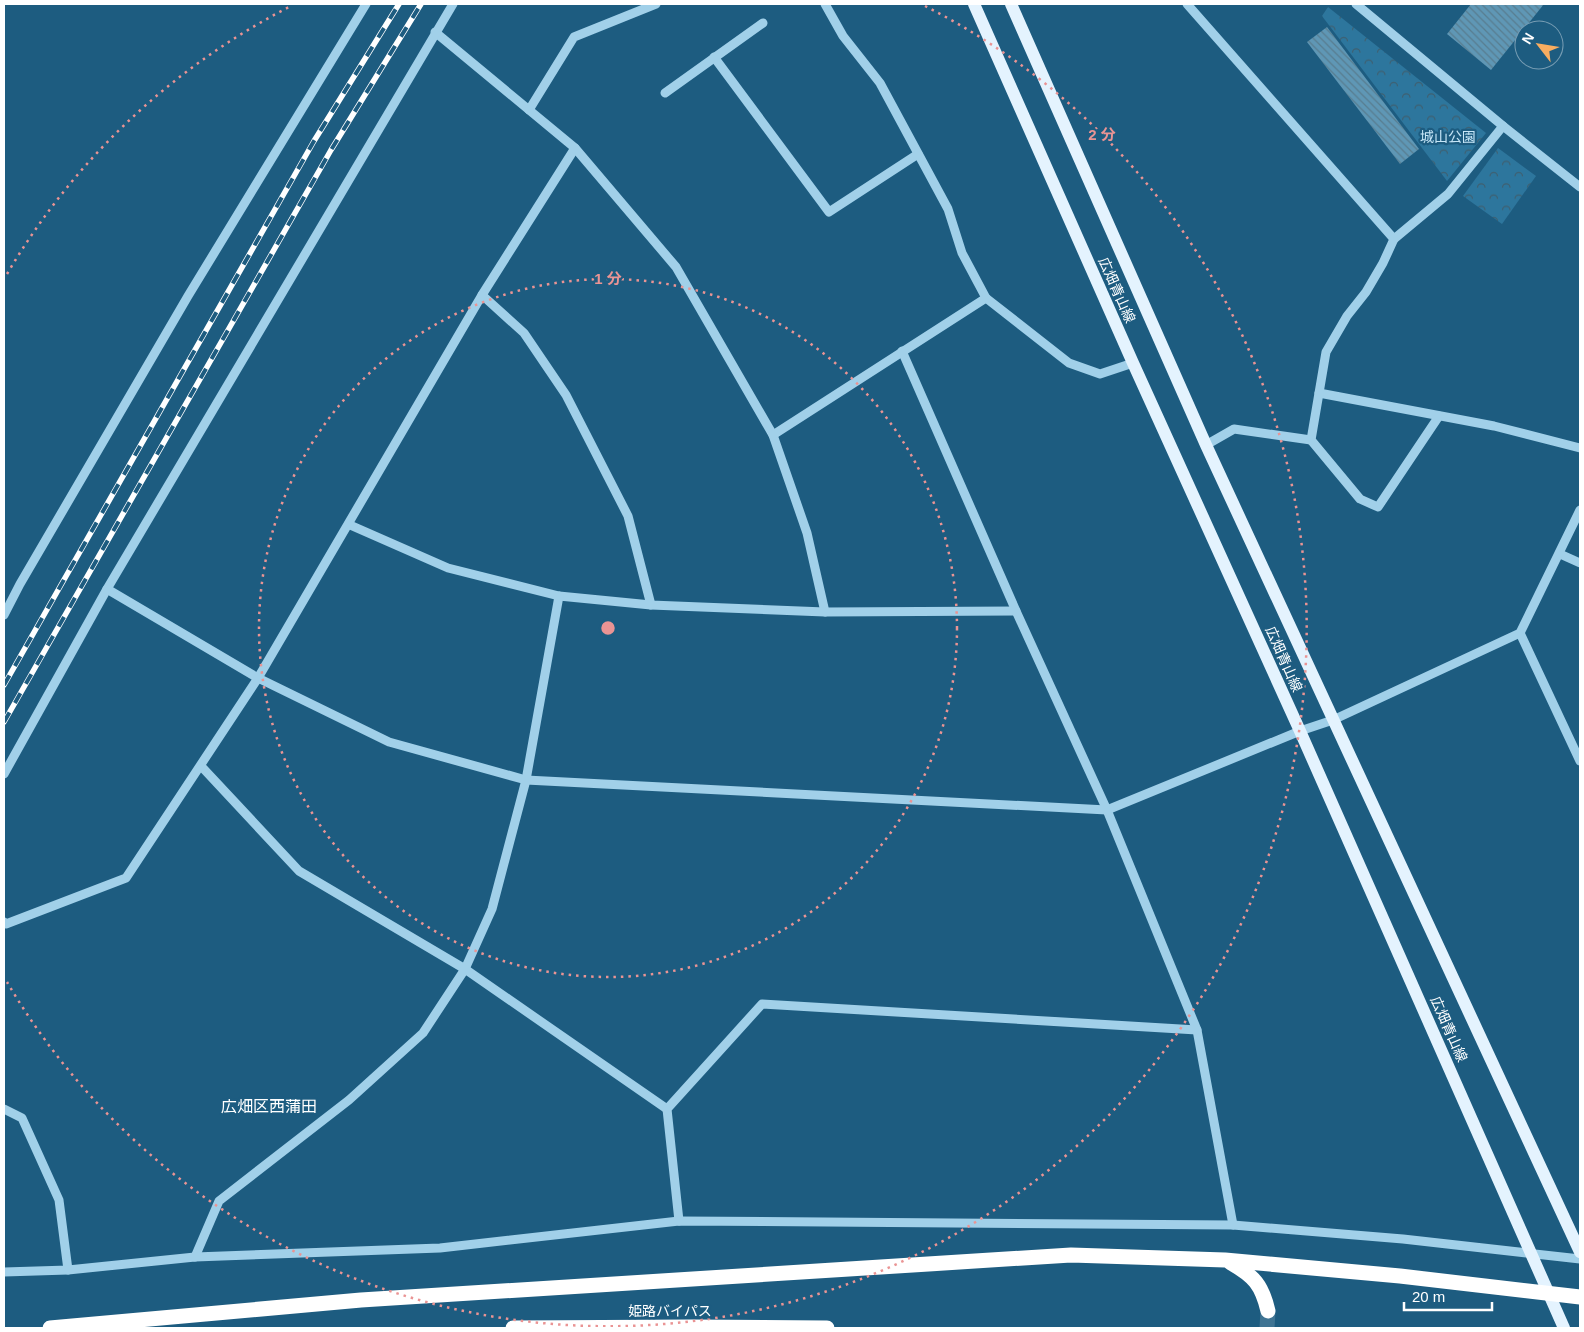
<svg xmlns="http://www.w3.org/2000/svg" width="1584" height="1332" font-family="Helvetica,'Noto Sans JP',sans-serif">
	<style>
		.forest { fill: url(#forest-crowns) }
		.building { fill: url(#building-back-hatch) }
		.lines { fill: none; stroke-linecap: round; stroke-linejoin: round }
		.highway-tunnel { stroke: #3f7493; stroke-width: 15; stroke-dasharray: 15 8; stroke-linecap: butt }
		.minor { stroke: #a1d0e9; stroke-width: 9 }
		.major { stroke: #e4f3fe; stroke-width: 12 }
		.highway { stroke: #fff; stroke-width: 15 }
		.rail-casing { stroke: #fff; stroke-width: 5.5 }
		.rail { stroke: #1d5c80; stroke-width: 4; stroke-dasharray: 11; stroke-linecap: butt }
		.ring { fill: none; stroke: #ea9494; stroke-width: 2.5; stroke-dasharray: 2.5 5 }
		.labels { text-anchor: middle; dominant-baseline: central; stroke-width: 4.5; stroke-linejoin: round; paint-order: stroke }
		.park-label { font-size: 14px; fill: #c6e6f7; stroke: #1d5c80 }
		.street-label { font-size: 14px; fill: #fff; stroke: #1d5c80 }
		.quarter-label { font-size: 16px; fill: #fff; stroke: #1d5c80 }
		.centre { fill: #ea9494; stroke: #1d5c80; stroke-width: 2.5 }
		.ring-label { font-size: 15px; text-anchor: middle; font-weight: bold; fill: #ea9494; stroke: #1d5c80; stroke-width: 4.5; stroke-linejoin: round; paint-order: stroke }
	</style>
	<defs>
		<pattern id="forest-crowns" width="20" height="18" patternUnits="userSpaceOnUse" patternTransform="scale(1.25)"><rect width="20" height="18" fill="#2d769d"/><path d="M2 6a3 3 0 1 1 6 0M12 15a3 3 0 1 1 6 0" fill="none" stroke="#3e5f70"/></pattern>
		<pattern id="building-back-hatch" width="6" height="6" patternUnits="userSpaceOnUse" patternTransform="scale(1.25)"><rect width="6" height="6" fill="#5f97b5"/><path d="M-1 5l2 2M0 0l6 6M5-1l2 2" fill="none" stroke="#587d90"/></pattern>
	</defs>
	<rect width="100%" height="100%" fill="#1d5c80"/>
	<!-- forest -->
	<g class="forest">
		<polygon points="1328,7 1486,133 1447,181 1322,16"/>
		<polygon points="1498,148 1536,176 1502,224 1463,196"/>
	</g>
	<!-- building -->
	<g class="building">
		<polygon points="1471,4 1544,4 1491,70 1447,34"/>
		<polygon points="1327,27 1419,149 1400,164 1307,42"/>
	</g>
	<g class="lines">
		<!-- highway-tunnel -->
		<polyline class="highway-tunnel" points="1267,1328 1268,1311"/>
		<!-- minor -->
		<g class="minor">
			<polyline points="825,4 843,36 880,83 948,209 962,253 986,298 1069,363 1100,374 1133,363"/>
			<polyline points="1187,4 1394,239"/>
			<polyline points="1356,4 1503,126 1580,187"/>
			<polyline points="435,32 575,148 676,267 773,435 807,533 825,612"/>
			<polyline points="714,57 829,212 918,154"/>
			<polyline points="665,93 763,23"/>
			<polyline points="529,110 574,37 656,4"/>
			<polyline points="482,295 524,333 566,395 628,516 651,605"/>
			<polyline points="902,351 1016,611 1107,810 1197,1030 1233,1225"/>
			<polyline points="1319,393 1494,426 1580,448"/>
			<polyline points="1439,416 1378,507 1360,499 1311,440 1326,352 1347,316 1366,292 1383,263 1394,239 1448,194 1503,126"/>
			<polyline points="773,435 986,298"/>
			<polyline points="1206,445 1234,429 1311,440"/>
			<polyline points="350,525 448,568 559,596 651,605 825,612 1016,611"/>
			<polyline points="1560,554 1580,563"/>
			<polyline points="107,589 258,678 389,742 526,780 1107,810 1300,731 1333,720 1520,633 1580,510"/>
			<polyline points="4,615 20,584 188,296 366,4"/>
			<polyline points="1520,633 1580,761"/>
			<polyline points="201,766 299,871 465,969 667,1109"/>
			<polyline points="4,774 107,589 453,4"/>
			<polyline points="4,922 6,924 126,878 258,678 482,295 575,148"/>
			<polyline points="4,1109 22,1118 59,1200 68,1270"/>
			<polyline points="679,1221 667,1109 762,1004 1197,1030"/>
			<polyline points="195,1257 219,1201 349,1100 423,1033 465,969 492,909 526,780 559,596"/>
			<polyline points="4,1272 68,1270 195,1257 440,1248 679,1221 1233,1225 1403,1239 1580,1259"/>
		</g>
		<!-- major -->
		<g class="major">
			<polyline points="974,4 1133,363 1300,731 1564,1328"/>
			<polyline points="1011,4 1206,445 1580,1252"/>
		</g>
		<!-- highway -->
		<g class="highway">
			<path d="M1231,1263C1254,1276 1262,1285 1268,1311"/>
			<polyline points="50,1328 361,1300 1071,1255 1225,1260 1400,1276 1580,1297"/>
			<polyline points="513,1328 692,1327 827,1328"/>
		</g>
		<defs>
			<g id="rail">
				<polyline points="4,685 314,141 399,4"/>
				<polyline points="4,722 331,150 421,4"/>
			</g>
		</defs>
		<!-- rail casing -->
		<use href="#rail" class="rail-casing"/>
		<!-- rail -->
		<use href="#rail" class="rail"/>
	</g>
	<!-- distance rings -->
	<g class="ring">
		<circle cx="608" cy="628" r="349"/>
		<path d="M7 274A698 698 0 0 1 291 6M925 6A698 698 0 1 1 7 982"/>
	</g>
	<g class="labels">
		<!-- park labels -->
		<g class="park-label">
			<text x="1448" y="137">城山公園</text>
		</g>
		<!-- street labels -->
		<g class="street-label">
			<text transform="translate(1117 290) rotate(66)">広畑青山線</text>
			<text transform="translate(1284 659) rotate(66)">広畑青山線</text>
			<text transform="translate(1449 1029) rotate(66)">広畑青山線</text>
			<text x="670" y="1311">姫路バイパス</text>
		</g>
		<!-- quarter labels -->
		<g class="quarter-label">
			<text x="269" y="1106">広畑区西蒲田</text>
		</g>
	</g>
	<circle cx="608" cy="628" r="8" class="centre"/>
	<g class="ring-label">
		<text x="1102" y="140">2 分</text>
		<text x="608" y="284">1 分</text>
	</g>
	<!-- border -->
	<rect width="1584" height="1332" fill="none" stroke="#ffffff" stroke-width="10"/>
	<!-- north arrow -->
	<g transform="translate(1539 45) rotate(301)"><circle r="24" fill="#1d5c80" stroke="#779db3"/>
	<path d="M0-4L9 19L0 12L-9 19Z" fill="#f8ad60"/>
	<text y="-8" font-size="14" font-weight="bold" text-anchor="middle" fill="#ffffff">N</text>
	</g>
	<!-- scale -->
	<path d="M1404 1302v8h88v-8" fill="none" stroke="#ffffff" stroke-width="2.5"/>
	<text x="1412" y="1302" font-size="15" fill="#ffffff" stroke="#1d5c80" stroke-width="4" paint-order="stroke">20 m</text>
</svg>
